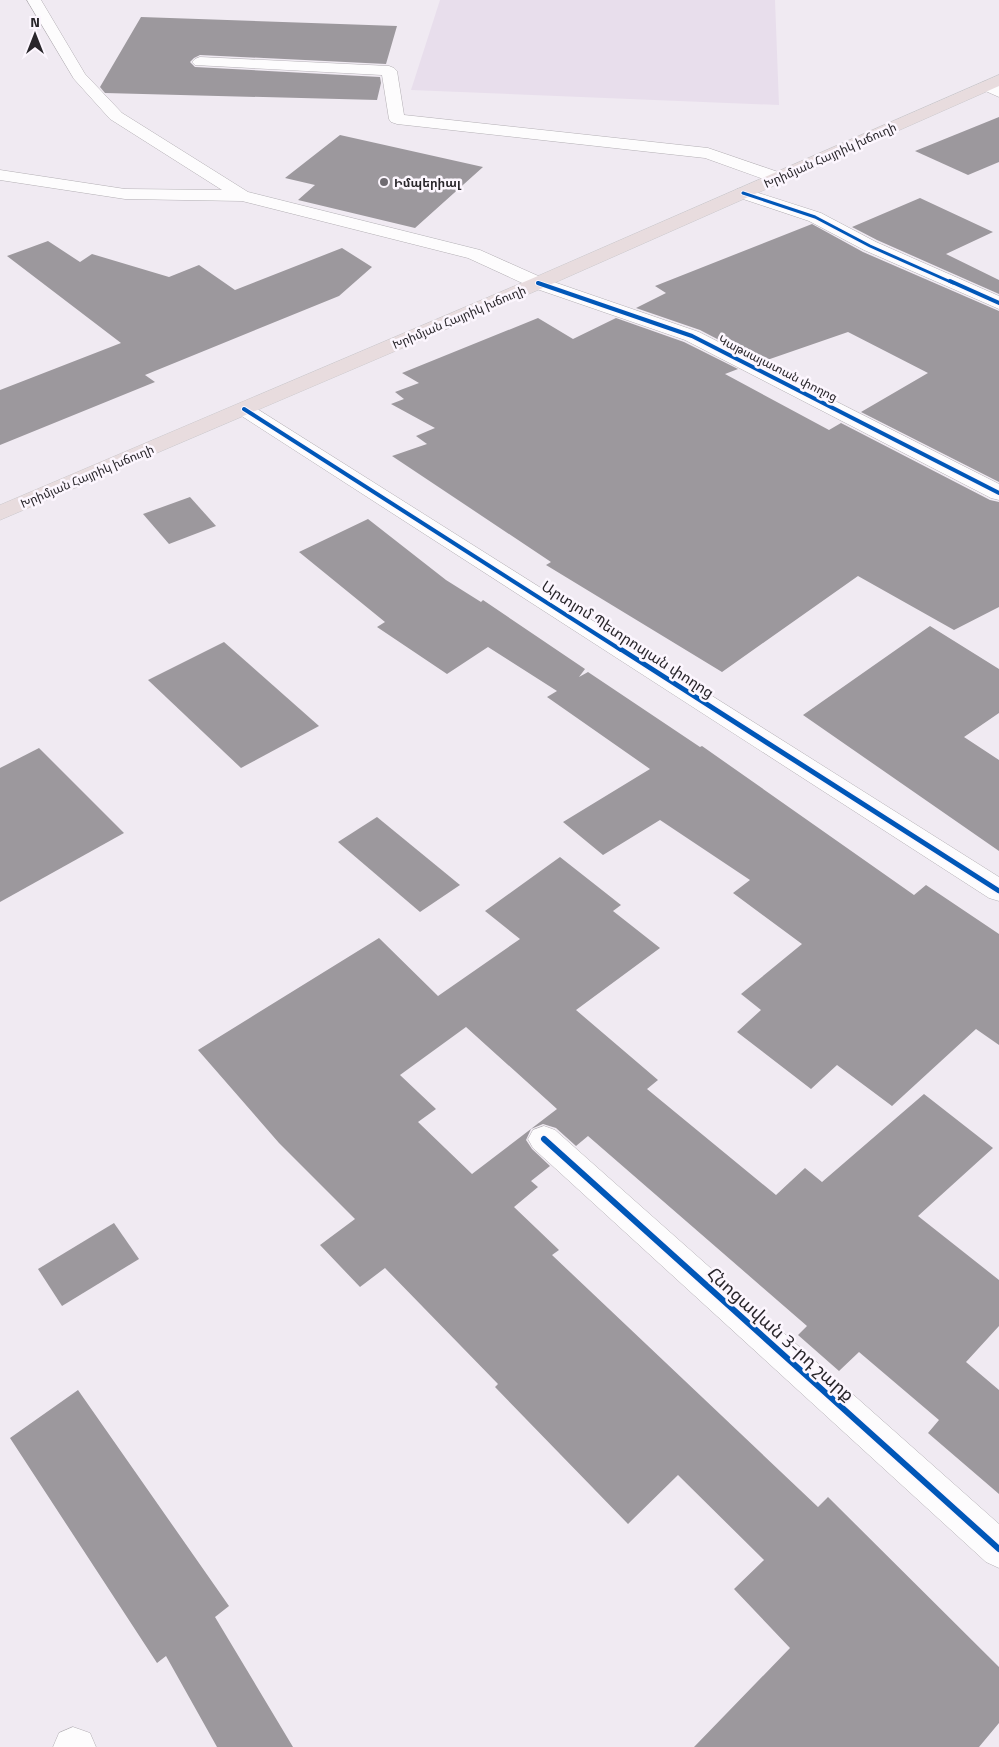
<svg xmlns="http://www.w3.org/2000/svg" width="999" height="1747" font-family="'Titillium Web','Noto Sans Armenian',sans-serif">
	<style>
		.built { fill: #e8deec }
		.building { fill: #9c989d; fill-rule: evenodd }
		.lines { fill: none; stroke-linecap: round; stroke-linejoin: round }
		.minor-casing { stroke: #b3afb4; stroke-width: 1 }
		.highway-casing { stroke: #cac8cc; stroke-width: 1 }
		.minor { fill: #fdfcfd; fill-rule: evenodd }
		.highway { fill: #e8dcde; fill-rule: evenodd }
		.cycleway-far3-casing { stroke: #fcf6fe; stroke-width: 5 }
		.cycleway-far2-casing { stroke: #fcf6fe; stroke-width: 6 }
		.cycleway-far1-casing { stroke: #fcf6fe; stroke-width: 8 }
		.cycleway-casing { stroke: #fcf6fe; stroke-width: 9 }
		.cycleway-far3 { stroke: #0057b8; stroke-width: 3 }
		.cycleway-far2 { stroke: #0057b8; stroke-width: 4 }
		.cycleway-far1 { stroke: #0057b8; stroke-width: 5 }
		.cycleway { stroke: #0057b8; stroke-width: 6 }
		.poi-dot { fill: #6f6b71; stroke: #fcf6fe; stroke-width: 2 }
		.labels { text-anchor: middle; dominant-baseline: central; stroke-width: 5; stroke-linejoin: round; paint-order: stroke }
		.far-street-label { font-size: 12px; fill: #29262b; stroke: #fcf6fe }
		.far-poi-label { font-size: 12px; font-weight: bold; fill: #29262b; stroke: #fcf6fe; text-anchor: start }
		.street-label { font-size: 15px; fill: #29262b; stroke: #fcf6fe }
		.near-street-label { font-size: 18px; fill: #29262b; stroke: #fcf6fe }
	</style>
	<rect width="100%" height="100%" fill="#f0eaf2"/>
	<!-- built -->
	<polygon class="built" points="440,0 775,0 779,105 411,90"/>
	<!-- building -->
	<g class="building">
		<polygon points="141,17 397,26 386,64 200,55 194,58 190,62 195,67 380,77 381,83 377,100 105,93 100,87"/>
		<polygon points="999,117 999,162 968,175 915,151"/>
		<polygon points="340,135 483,167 415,228 298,200 315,185 285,178"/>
		<polygon points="920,198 993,232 946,254 999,280 999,294 877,240 852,227"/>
		<polygon points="812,224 863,252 999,311 999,482 861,412 928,373 848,332 761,362 700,330 636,308 666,293 655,286"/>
		<polygon points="48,241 80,262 92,254 169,277 199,265 235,290 342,248 372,267 339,296 145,375 155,382 0,445 0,390 121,343 7,256"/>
		<polygon points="538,318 573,339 616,318 684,342 738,369 725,374 829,430 841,423 990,500 999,502 999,607 954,630 858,576 722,672 546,565 551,562 392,456 427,444 416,436 435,428 391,404 404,399 395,392 419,383 402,373"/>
		<polygon points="190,497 216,526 169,544 143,514"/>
		<polygon points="368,519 446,580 481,602 483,600 585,669 579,677 588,672 700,747 702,746 914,895 926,885 999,934 999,1045 976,1029 892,1106 837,1065 811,1089 737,1032 761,1010 741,994 802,944 733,893 750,880 660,820 603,855 563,822 650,769 547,697 557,691 488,647 447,674 377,627 385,622 299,552"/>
		<polygon points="930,626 999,669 999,713 964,737 999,760 999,851 803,715"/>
		<polygon points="224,642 319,726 241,768 148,680"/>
		<polygon points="39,748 124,833 0,902 0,768"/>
		<polygon points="377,817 460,885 420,912 338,842"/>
		<path d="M560,857L621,905L613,911L660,948L576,1010L658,1080L647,1089L776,1195L805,1168L822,1182L924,1094L993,1148L918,1216L999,1280V1326L966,1362L999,1390V1494L928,1433L939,1420L859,1352L839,1371L798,1335L807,1326L588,1136L576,1146L556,1128L543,1124L531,1129L526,1140L532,1149L550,1166L531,1181L538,1187L514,1207L559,1250L552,1255L818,1507L828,1497L999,1667V1723L979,1747H694L790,1648L734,1589L764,1560L678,1475L628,1524L495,1387L498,1384L385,1268L360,1287L320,1245L355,1219L279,1143L198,1050L379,938L438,996L520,939L485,911ZM466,1027L557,1109L472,1174L418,1122L436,1109L400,1075Z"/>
		<polygon points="114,1223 139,1259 62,1306 38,1269"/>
		<polygon points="78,1390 229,1606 215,1617 293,1747 217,1747 166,1656 157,1663 10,1438"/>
	</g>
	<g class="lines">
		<defs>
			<g id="minor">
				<polygon points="27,0 41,0 85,74 122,113 248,192 480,250 545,279 699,332 999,484 999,500 991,498 685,340 531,287 468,258 242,201 125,199 0,180 0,170 125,189 222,190 110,119 74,79"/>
				<polygon points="200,57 389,66 394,68 397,71 404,115 708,148 784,174 786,178 784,182 772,182 705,158 397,124 391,122 389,119 382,75 195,65 192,62 195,59"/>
				<polygon points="986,81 999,86 999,97 981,89 978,86 981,83"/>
				<polygon points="743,188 821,213 876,242 999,296 999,309 864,250 809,221 737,197 734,193 737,189"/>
				<polygon points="244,403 251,405 999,877 999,901 989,898 237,413 234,409 237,405"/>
				<polygon points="544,1126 555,1130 999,1524 999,1568 986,1562 533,1148 528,1139 533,1130"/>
				<polygon points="73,1727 90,1733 96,1747 53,1747 59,1733"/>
			</g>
			<polygon id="highway" points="999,75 999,86 545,287 0,520 0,505 531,279"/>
		</defs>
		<!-- minor casing -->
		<use href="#minor" class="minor-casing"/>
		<!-- highway casing -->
		<use href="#highway" class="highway-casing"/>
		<!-- minor -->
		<use href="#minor" class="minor"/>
		<!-- highway -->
		<use href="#highway" class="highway"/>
		<defs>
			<polyline id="cycleway-far3" points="743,193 815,217 870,246 953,283"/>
			<g id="cycleway-far2">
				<polyline points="950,281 999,303"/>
				<polyline points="538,283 692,336 999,493"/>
				<polyline points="244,409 621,650"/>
			</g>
			<polyline id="cycleway-far1" points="619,648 999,891"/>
			<polyline id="cycleway" points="544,1139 999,1549"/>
		</defs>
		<!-- cycleway-far3 casing -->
		<use href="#cycleway-far3" class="cycleway-far3-casing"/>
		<!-- cycleway-far2 casing -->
		<use href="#cycleway-far2" class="cycleway-far2-casing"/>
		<!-- cycleway-far1 casing -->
		<use href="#cycleway-far1" class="cycleway-far1-casing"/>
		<!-- cycleway casing -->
		<use href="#cycleway" class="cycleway-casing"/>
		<!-- cycleway-far3 -->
		<use href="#cycleway-far3" class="cycleway-far3"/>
		<!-- cycleway-far2 -->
		<use href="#cycleway-far2" class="cycleway-far2"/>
		<!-- cycleway-far1 -->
		<use href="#cycleway-far1" class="cycleway-far1"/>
		<!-- cycleway -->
		<use href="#cycleway" class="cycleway"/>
	</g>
	<!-- markers -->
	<circle class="poi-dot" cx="384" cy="182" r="5"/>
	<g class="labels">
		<!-- far-street labels -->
		<g class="far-street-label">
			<text transform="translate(830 155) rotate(-24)">Խրիմյան Հայրիկ խճուղի</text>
			<text transform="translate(459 317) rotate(-23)">Խրիմյան Հայրիկ խճուղի</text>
			<text transform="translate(778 368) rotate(27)">Կաթսայատան փողոց</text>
			<text transform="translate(87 476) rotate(-23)">Խրիմյան Հայրիկ խճուղի</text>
		</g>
		<!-- far-poi labels -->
		<g class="far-poi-label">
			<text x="394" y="182">Իմպերիալ</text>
		</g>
		<!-- street labels -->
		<g class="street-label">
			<text transform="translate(628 639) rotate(33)">Արտյոմ Պետրոսյան փողոց</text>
		</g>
		<!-- near-street labels -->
		<g class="near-street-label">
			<text transform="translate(781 1334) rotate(42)">Հնոցավան 3-րդ շարք</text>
		</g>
	</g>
	<!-- north arrow -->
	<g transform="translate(35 35)" stroke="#fcf6fe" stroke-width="4" paint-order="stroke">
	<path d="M0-4L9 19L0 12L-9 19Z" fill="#29262b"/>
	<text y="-8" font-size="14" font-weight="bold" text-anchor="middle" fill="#29262b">N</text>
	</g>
</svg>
